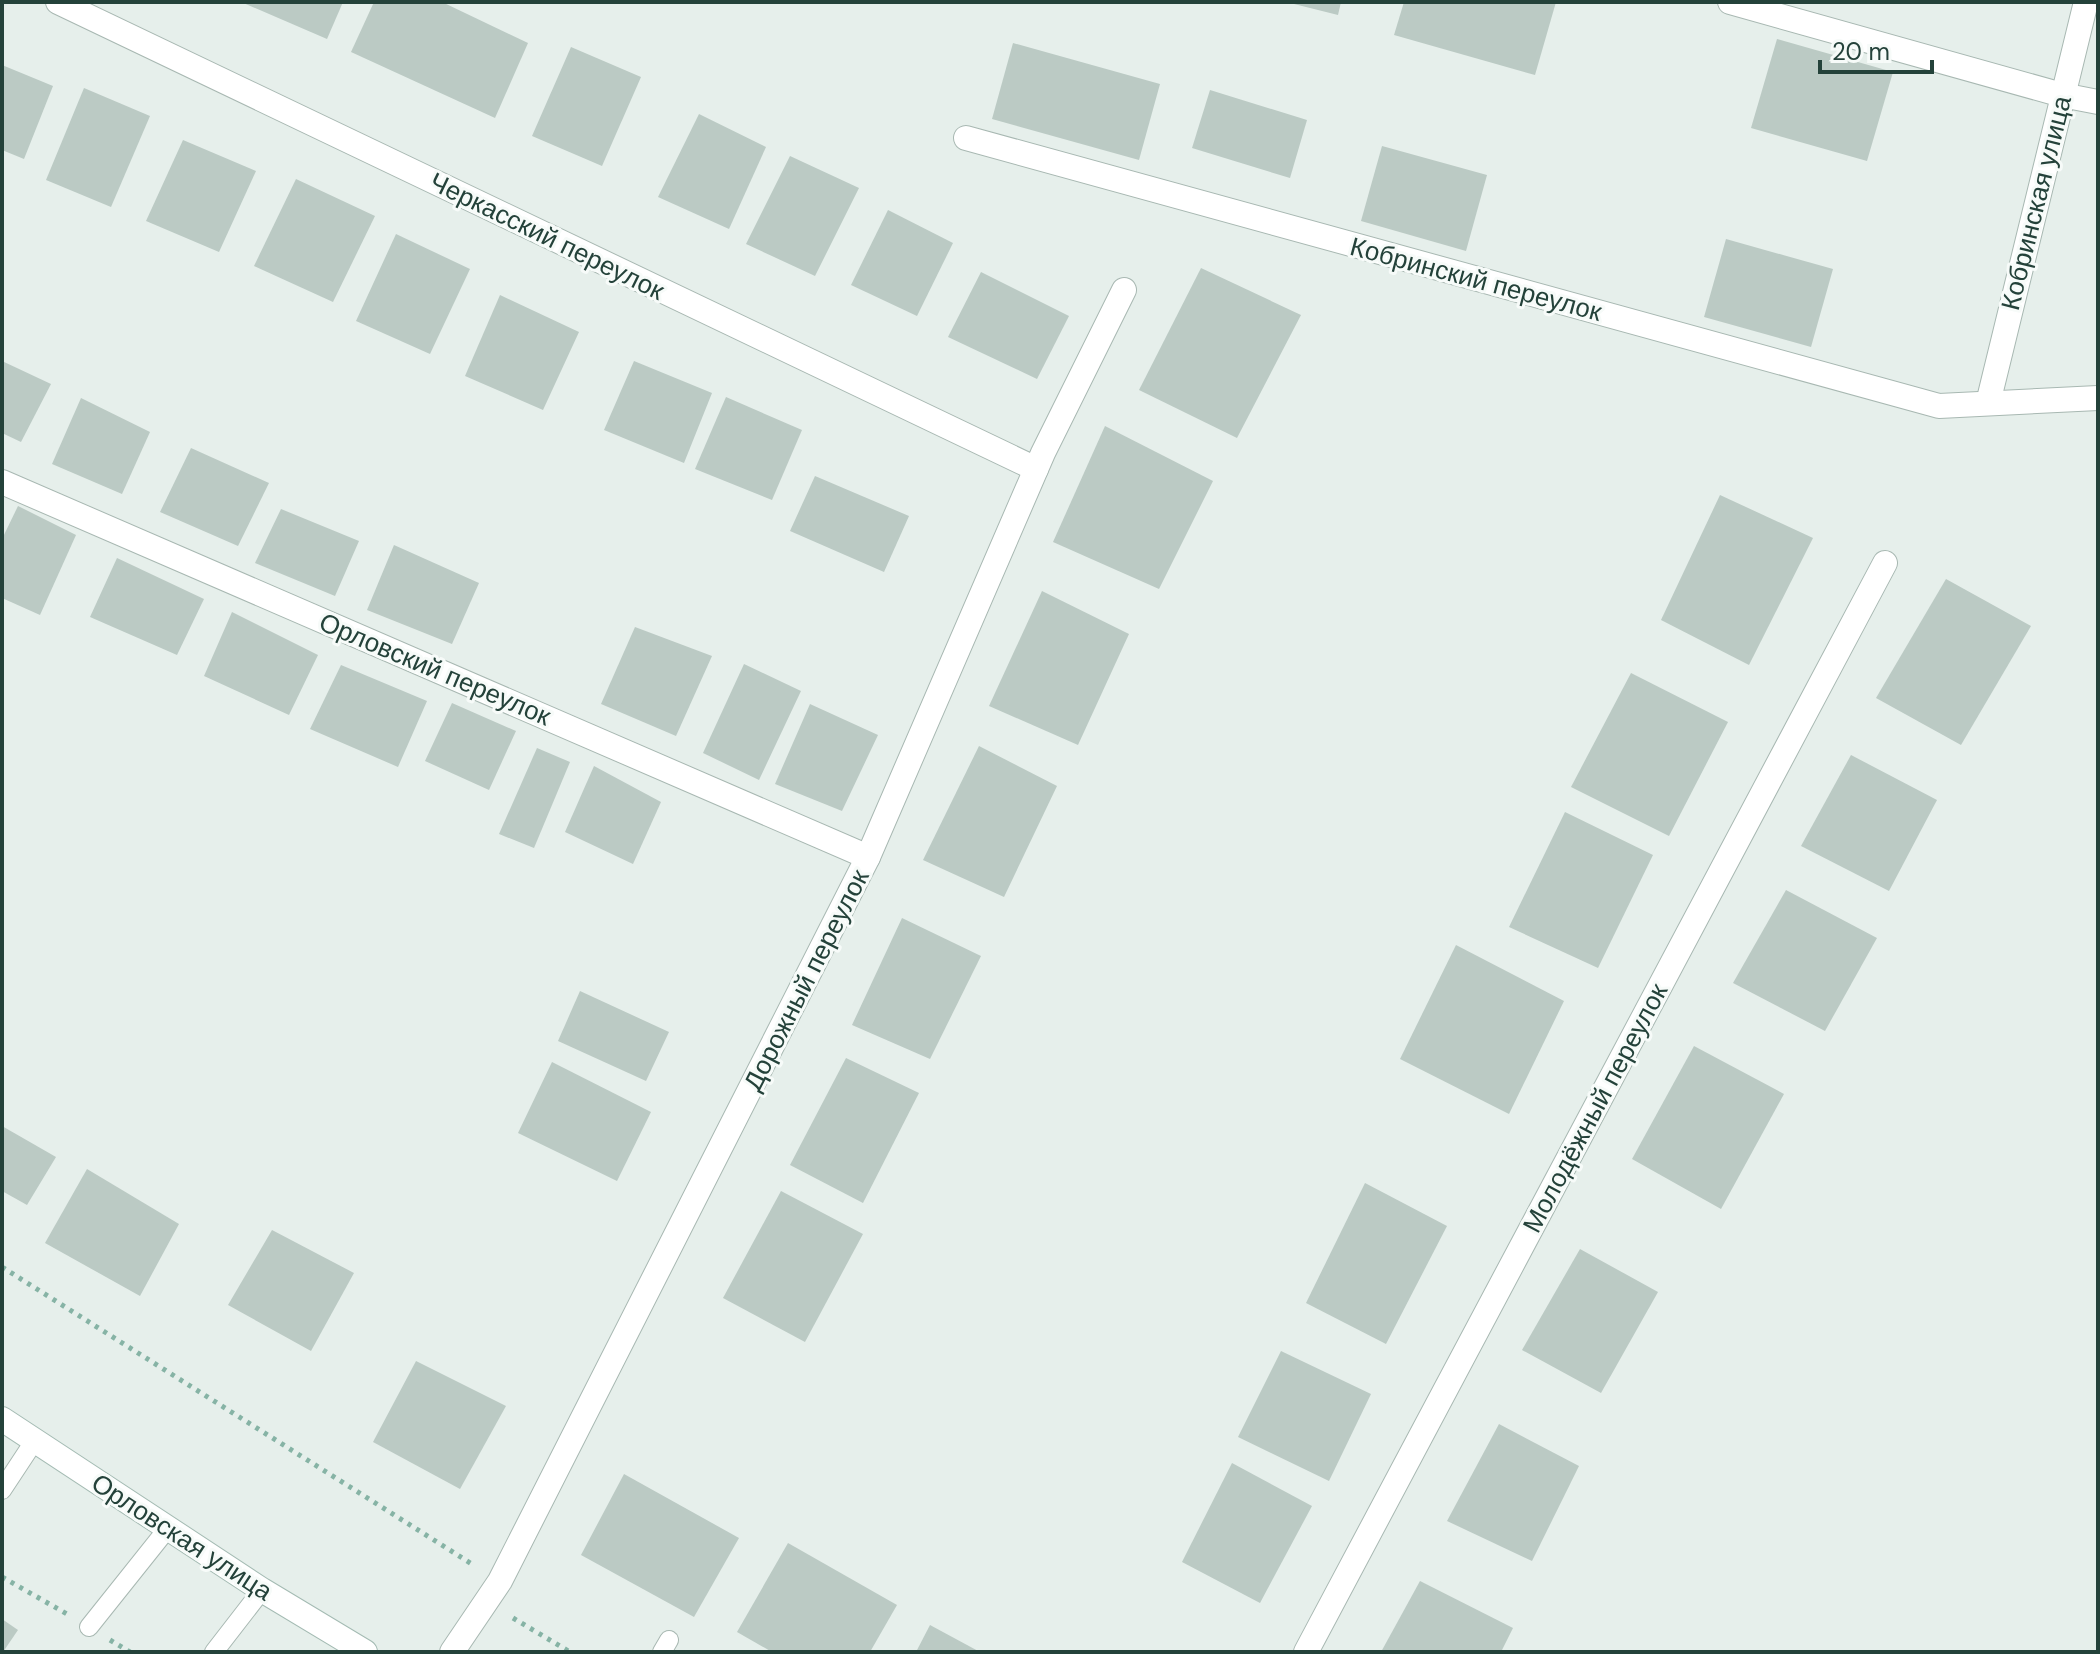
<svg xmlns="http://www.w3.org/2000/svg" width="2100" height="1654" font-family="'DM Sans',sans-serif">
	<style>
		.building { fill: #bbcac4 }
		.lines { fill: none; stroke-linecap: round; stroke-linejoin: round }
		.service-casing { stroke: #a8b8b2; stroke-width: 20 }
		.minor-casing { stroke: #a8b8b2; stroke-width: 26 }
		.secondary-casing { stroke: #a4bbb3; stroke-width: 26 }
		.path { stroke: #86b3a5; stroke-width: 5; stroke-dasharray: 4 6; stroke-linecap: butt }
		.service { stroke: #fff; stroke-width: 18 }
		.minor { stroke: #fff; stroke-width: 24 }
		.secondary { stroke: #fff; stroke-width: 24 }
		.labels { text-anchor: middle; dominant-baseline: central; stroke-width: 6; stroke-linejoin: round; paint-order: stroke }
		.street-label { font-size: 26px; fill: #24423a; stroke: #f7fbf9 }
	</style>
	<rect width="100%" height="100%" fill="#e6efeb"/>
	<!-- building -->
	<g class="building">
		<polygon points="241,2 343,2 327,39"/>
		<polygon points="374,2 442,2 528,43 495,118 351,52"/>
		<polygon points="1286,2 1341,2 1338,15"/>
		<polygon points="1404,2 1556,2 1535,75 1394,35"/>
		<polygon points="1777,39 1893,72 1867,161 1751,128"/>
		<polygon points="1013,43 1160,84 1139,160 992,119"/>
		<polygon points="571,47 641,77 602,166 532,136"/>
		<polygon points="2,65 53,86 24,159 2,150"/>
		<polygon points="84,88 150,116 111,207 46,180"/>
		<polygon points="1210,90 1307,120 1290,178 1192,148"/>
		<polygon points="699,114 766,147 729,229 658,197"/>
		<polygon points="183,140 256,171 219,252 146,221"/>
		<polygon points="1382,146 1487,175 1466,251 1361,221"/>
		<polygon points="790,156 859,188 815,276 746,244"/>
		<polygon points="296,179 375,216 333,302 254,266"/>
		<polygon points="888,210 953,243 917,316 851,285"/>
		<polygon points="396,234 470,269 430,354 356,321"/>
		<polygon points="1726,239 1833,269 1811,347 1704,317"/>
		<polygon points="1201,268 1301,315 1237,438 1139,390"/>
		<polygon points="981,272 1069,316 1037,379 948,337"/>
		<polygon points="500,295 579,332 543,410 465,376"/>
		<polygon points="2,361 51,384 21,442 2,433"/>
		<polygon points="634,361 712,393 684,463 604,430"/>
		<polygon points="726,397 802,430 772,500 695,469"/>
		<polygon points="81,398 150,432 122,494 52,464"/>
		<polygon points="1105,426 1213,481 1159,589 1053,542"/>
		<polygon points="191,448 269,483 238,546 160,512"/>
		<polygon points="815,476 909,516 884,572 790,531"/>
		<polygon points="1720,495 1813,538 1749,665 1661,620"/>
		<polygon points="18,506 76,535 40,615 2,598 2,539"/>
		<polygon points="281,509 359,541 335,596 255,563"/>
		<polygon points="394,545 479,583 452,644 367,610"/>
		<polygon points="117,558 204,599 177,655 90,617"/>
		<polygon points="1946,579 2031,626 1961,745 1876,698"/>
		<polygon points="1042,591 1129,634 1078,745 989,706"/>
		<polygon points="232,612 318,655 289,715 204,676"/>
		<polygon points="635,627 712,656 676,736 601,704"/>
		<polygon points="744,664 801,691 759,780 703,753"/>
		<polygon points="341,665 427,701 398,767 310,729"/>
		<polygon points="1631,673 1728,722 1669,836 1571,787"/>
		<polygon points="452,703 516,731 489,790 425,761"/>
		<polygon points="810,704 878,735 842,811 775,784"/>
		<polygon points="979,746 1057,786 1004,897 923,860"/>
		<polygon points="537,748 570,762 534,848 499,834"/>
		<polygon points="1851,755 1937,800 1889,891 1801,846"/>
		<polygon points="594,766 661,802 633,864 565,832"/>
		<polygon points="1565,812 1653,855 1598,968 1509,927"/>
		<polygon points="1786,890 1877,938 1825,1031 1733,983"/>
		<polygon points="902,918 981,956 930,1059 852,1025"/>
		<polygon points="1456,945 1564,1001 1509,1114 1400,1059"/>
		<polygon points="580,991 669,1032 646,1081 558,1041"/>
		<polygon points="1694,1046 1784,1094 1721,1209 1632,1159"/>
		<polygon points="846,1058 919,1093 863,1203 790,1165"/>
		<polygon points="552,1062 651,1112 617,1181 518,1133"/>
		<polygon points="2,1126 56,1157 27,1205 2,1191"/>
		<polygon points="87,1169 179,1224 140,1296 45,1243"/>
		<polygon points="1365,1183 1447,1226 1386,1344 1306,1303"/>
		<polygon points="781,1191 863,1234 805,1342 723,1298"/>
		<polygon points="272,1230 354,1273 311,1351 228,1305"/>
		<polygon points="1580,1249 1658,1292 1601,1393 1522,1350"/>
		<polygon points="1281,1351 1371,1394 1329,1481 1238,1437"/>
		<polygon points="416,1361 506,1406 460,1489 373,1442"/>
		<polygon points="1499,1424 1579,1466 1532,1561 1447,1521"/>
		<polygon points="1232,1463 1312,1506 1260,1603 1182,1562"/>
		<polygon points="624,1474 739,1538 694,1617 581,1555"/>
		<polygon points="788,1543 897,1605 870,1652 772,1652 737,1632"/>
		<polygon points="1420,1581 1513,1628 1501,1652 1381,1652"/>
		<polygon points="2,1619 18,1630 3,1652 2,1652"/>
		<polygon points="930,1625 980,1652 916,1652"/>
	</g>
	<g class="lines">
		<defs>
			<g id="service">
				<polyline points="2,1490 35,1440"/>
				<polyline points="89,1627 168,1528"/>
				<polyline points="214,1652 262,1590"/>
				<polyline points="662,1652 669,1640"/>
			</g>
			<g id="minor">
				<polyline points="58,2 1036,469"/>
				<polyline points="1730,2 2062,95 2098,102"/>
				<polyline points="966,138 1939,406 2098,398"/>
				<polyline points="1988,403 2086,2"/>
				<polyline points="2,482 868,857"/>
				<polyline points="452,1652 500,1581 868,857 1043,453 1124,290"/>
				<polyline points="1306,1652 1885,563"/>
			</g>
			<polyline id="secondary" points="2,1419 262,1590 365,1652"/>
		</defs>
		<!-- service casing -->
		<use href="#service" class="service-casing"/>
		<!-- minor casing -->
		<use href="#minor" class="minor-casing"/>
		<!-- secondary casing -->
		<use href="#secondary" class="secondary-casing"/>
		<!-- path -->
		<g class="path">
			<polyline points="2,1267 475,1566"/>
			<polyline points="2,1577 67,1614"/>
			<polyline points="513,1618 570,1652"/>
			<polyline points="110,1640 130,1652"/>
		</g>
		<!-- service -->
		<use href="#service" class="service"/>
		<!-- minor -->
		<use href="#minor" class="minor"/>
		<!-- secondary -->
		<use href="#secondary" class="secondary"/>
	</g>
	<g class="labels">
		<!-- street labels -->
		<g class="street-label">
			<text transform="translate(2036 203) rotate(-76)">Кобринская улица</text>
			<text transform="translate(547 236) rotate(26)">Черкасский переулок</text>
			<text transform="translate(1476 279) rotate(15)">Кобринский переулок</text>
			<text transform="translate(435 669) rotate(23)">Орловский переулок</text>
			<text transform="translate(806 980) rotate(-63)">Дорожный переулок</text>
			<text transform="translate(1595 1108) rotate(-62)">Молодёжный переулок</text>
			<text transform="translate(182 1537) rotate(33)">Орловская улица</text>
		</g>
	</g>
	<!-- border -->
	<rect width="2100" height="1654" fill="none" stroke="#24423a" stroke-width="8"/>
	<!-- scale -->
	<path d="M1820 60v12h112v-12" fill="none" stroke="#24423a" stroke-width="4"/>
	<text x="1832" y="60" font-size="24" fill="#24423a" stroke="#f7fbf9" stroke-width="6" paint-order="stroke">20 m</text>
</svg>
